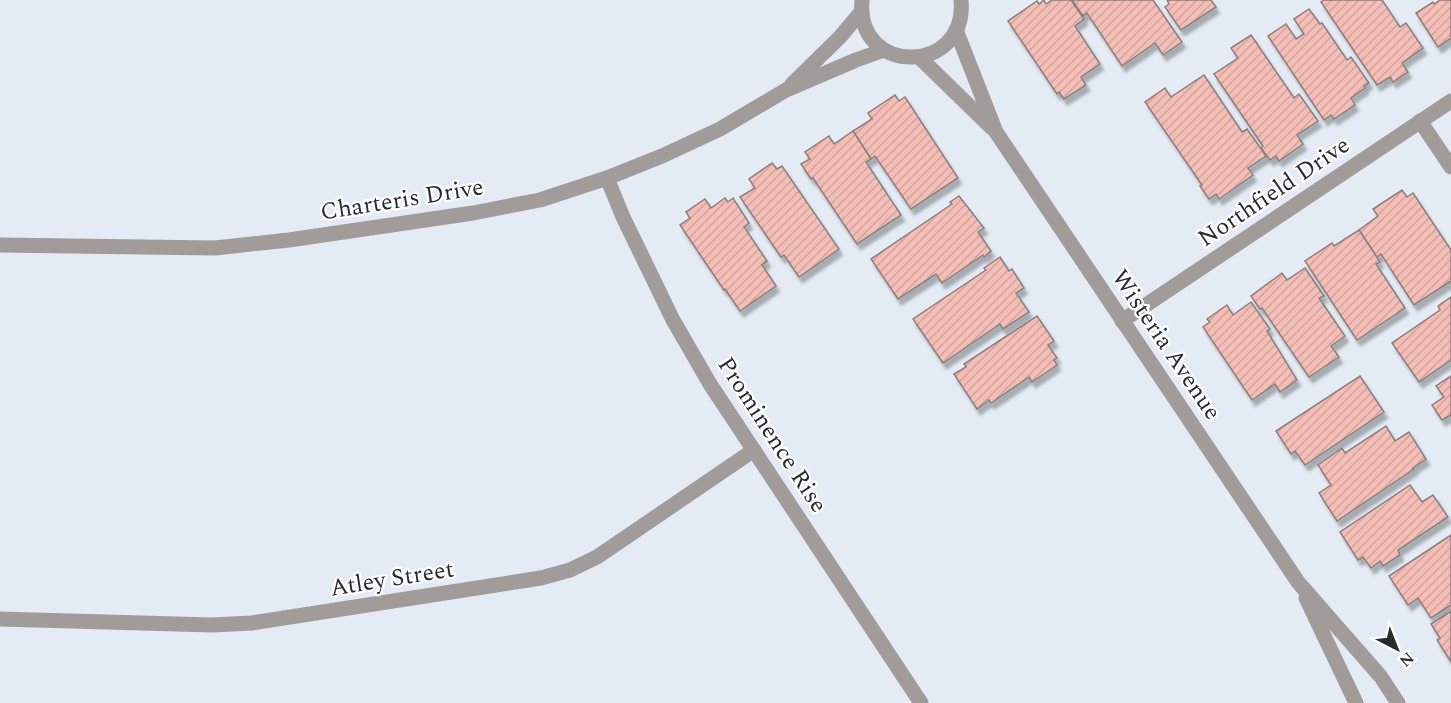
<svg xmlns="http://www.w3.org/2000/svg" width="1451" height="703" font-family="Spectral,serif">
	<style>
		.building { fill: url(#building-hatch); stroke: #8b7f7e; stroke-width: 1.5; filter: url(#shadow) }
		.lines { fill: none; stroke-linecap: round; stroke-linejoin: round }
		.minor { stroke: #a19c9a; stroke-width: 15 }
		.labels { text-anchor: middle; dominant-baseline: central; stroke-width: 4.5; stroke-linejoin: round; paint-order: stroke }
		.street-label { font-size: 24px; fill: #292c2f; stroke: #fff }
	</style>
	<defs>
		<pattern id="building-hatch" width="6" height="6" patternUnits="userSpaceOnUse" patternTransform="scale(1.5)"><rect width="6" height="6" fill="#f4bdb6"/><path d="M-1 1l2-2M0 6l6-6M5 7l2-2" fill="none" stroke="#d1a39d"/></pattern>
		<filter id="shadow"><feDropShadow dx="3.5" dy="6" stdDeviation="1.5" flood-color="#0004"/></filter>
	</defs>
	<rect width="100%" height="100%" fill="#e4ebf4"/>
	<!-- building -->
	<g class="building">
		<polygon points="1044,0 1046,4 1052,0 1071,0 1084,19 1075,26 1100,64 1081,77 1086,85 1064,99 1059,92 1057,94 1008,21 1037,1 1039,4"/>
		<polygon points="1072,0 1153,0 1182,42 1163,55 1155,43 1122,66 1087,13 1083,16"/>
		<polygon points="1167,0 1211,0 1216,7 1181,30 1165,7 1169,4"/>
		<polygon points="1324,0 1382,0 1400,27 1406,23 1423,48 1402,63 1408,72 1393,82 1390,77 1377,85 1321,2"/>
		<polygon points="1440,0 1451,0 1451,38 1438,47 1416,13 1433,2 1434,4"/>
		<polygon points="1309,9 1320,24 1322,23 1347,60 1351,57 1369,83 1364,86 1365,88 1351,98 1355,105 1334,119 1331,115 1324,120 1268,36 1286,24 1296,39 1304,34 1294,19"/>
		<polygon points="1251,35 1294,98 1299,94 1318,121 1297,135 1303,144 1279,161 1276,156 1270,160 1261,148 1263,146 1214,74 1238,58 1231,48"/>
		<polygon points="1204,75 1242,132 1247,129 1266,156 1248,168 1253,175 1219,199 1216,194 1209,199 1200,186 1202,185 1145,102 1165,88 1171,97"/>
		<polygon points="895,95 899,101 905,97 958,178 911,209 875,156 871,159 853,131 872,119 868,113"/>
		<polygon points="853,131 871,159 866,162 901,215 857,244 813,178 811,179 801,164 810,159 805,152 829,136 834,144"/>
		<polygon points="772,163 777,169 782,166 839,249 799,277 784,255 781,257 740,197 755,188 749,179"/>
		<polygon points="1402,190 1407,197 1413,193 1451,250 1451,281 1414,305 1381,254 1377,257 1359,230 1378,216 1373,209"/>
		<polygon points="959,196 984,228 978,232 991,251 984,257 983,255 942,283 936,274 898,299 871,259 952,204 950,202"/>
		<polygon points="725,198 728,202 733,198 749,223 744,227 767,261 762,265 776,286 740,311 725,289 724,290 680,225 690,218 686,212 705,199 711,208"/>
		<polygon points="1359,230 1380,262 1376,264 1405,308 1357,340 1305,261 1332,243 1334,246"/>
		<polygon points="1000,257 1009,271 1012,269 1024,288 1016,293 1029,312 1003,329 1000,324 943,363 913,319 986,270 984,268"/>
		<polygon points="1305,268 1324,296 1319,298 1345,336 1331,346 1339,357 1309,377 1262,308 1260,309 1251,296 1282,273 1287,280"/>
		<polygon points="1451,297 1451,360 1419,382 1392,343 1440,310 1438,306"/>
		<polygon points="1251,302 1270,329 1267,331 1297,380 1280,392 1275,384 1252,400 1203,327 1210,322 1207,319 1227,305 1233,315"/>
		<polygon points="1037,316 1054,341 1048,345 1057,358 1054,360 1057,365 1032,382 1029,377 991,403 989,400 977,409 954,374 966,367 964,364"/>
		<polygon points="1360,376 1384,412 1305,465 1295,451 1291,454 1276,431"/>
		<polygon points="1451,376 1451,415 1442,420 1432,405 1444,397 1436,386"/>
		<polygon points="1386,426 1395,441 1409,432 1426,459 1413,468 1414,469 1337,521 1319,493 1331,485 1318,465 1342,448 1345,453"/>
		<polygon points="1410,485 1422,502 1433,495 1448,517 1398,550 1400,555 1383,566 1380,561 1371,568 1363,557 1358,560 1340,532"/>
		<polygon points="1451,535 1451,605 1431,618 1418,598 1408,605 1389,576"/>
		<polygon points="1451,611 1451,662 1437,640 1440,638 1431,624"/>
	</g>
	<g class="lines">
		<!-- minor -->
		<g class="minor">
			<path d="M862,0C855,77 968,75 961,0"/>
			<polyline points="956,30 996,132 1298,582 1381,677 1398,703"/>
			<polyline points="919,57 992,128"/>
			<polyline points="792,84 840,37 861,12"/>
			<polyline points="1420,121 1451,167"/>
			<polyline points="607,178 623,217 673,320 710,384 921,703"/>
			<polyline points="0,245 215,248 289,240 473,213 540,200 607,178 662,156 720,129 786,90 856,60 884,50"/>
			<polyline points="1122,321 1451,101"/>
			<polyline points="1306,598 1356,703"/>
			<polyline points="0,619 212,625 252,623 541,578 570,570 597,557 754,450"/>
		</g>
	</g>
	<g class="labels">
		<!-- street labels -->
		<g class="street-label">
			<text transform="translate(1274 192) rotate(-34)">Northfield Drive</text>
			<text transform="translate(402 200) rotate(-9)">Charteris Drive</text>
			<text transform="translate(1166 345) rotate(56)">Wisteria Avenue</text>
			<text transform="translate(772 435) rotate(57)">Prominence Rise</text>
			<text transform="translate(392 579) rotate(-9)">Atley Street</text>
		</g>
	</g>
	<!-- north arrow -->
	<g transform="translate(1397 649) rotate(138)" stroke="#ffffff" stroke-width="4.5" paint-order="stroke">
	<path d="M0-4.5L10 22L0 15L-10 22Z" fill="#292c2f"/>
	<text y="-9" font-size="16" font-weight="bold" text-anchor="middle" fill="#292c2f">N</text>
	</g>
</svg>
